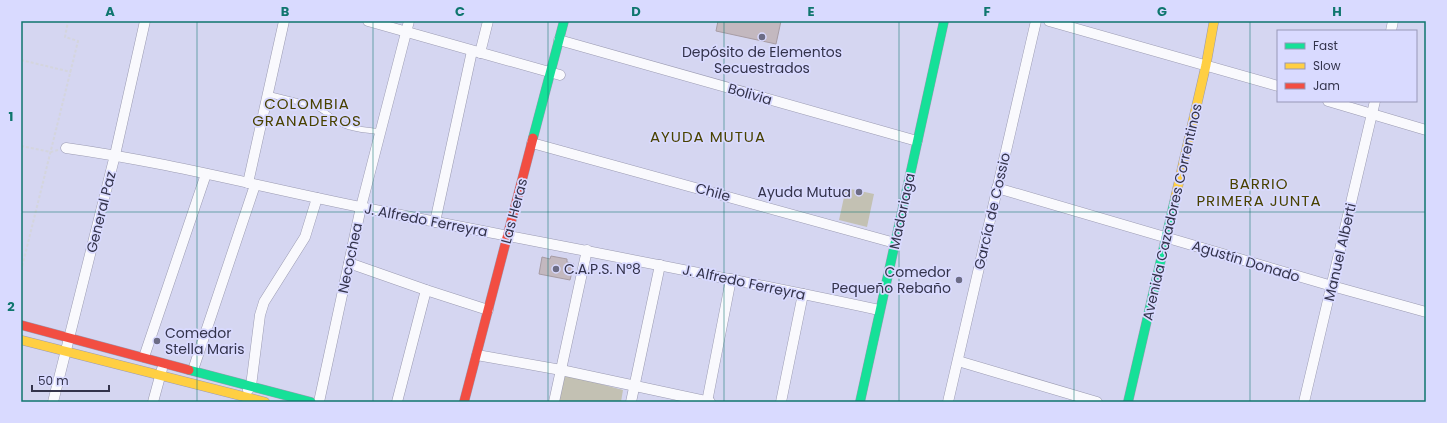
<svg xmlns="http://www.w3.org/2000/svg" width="1447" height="423" font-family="Poppins,sans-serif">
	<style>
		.green { fill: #c3c1b3 }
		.building { fill: #c3b8bf; stroke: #a79ca4 }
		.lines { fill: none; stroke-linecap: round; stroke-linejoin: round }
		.lane-casing { stroke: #9b9bb2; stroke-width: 6 }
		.street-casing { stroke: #9b9bb2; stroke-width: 11 }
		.fast-casing { stroke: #9b9bb2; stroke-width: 10 }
		.slow-casing { stroke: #9b9bb2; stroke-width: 10 }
		.jam-casing { stroke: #9b9bb2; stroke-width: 10 }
		.path { stroke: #d4d5dd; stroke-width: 2; stroke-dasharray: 3 2; stroke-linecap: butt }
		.lane { stroke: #f9f9fd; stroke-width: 5 }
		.street { stroke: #f9f9fd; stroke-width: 10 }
		.fast { stroke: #16e098; stroke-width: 9 }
		.slow { stroke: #ffcf43; stroke-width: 9 }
		.jam { stroke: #f24e42; stroke-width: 9 }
		.grid { fill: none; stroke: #0f766e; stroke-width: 1; stroke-opacity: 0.55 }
		.poi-dot { fill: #6c6c85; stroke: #d9daff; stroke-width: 1.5 }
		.labels { text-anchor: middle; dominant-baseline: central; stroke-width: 3.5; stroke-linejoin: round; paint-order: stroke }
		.poi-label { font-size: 14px; fill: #33334b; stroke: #d9daff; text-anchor: end }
		.street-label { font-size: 14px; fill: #33334b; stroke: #d9daff }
		.neighbourhood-label { font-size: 15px; letter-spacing: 1px; fill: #494200; stroke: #d9daff }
		.neatline { fill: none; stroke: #0f766e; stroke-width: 1.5 }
		.grid-label { font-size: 13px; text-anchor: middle; font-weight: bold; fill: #0f766e }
	</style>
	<rect width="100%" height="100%" fill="#d5d6f1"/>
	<!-- green -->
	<g class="green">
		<polygon points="846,188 874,194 867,227 839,220"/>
		<polygon points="563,374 623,390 621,402 557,402"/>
	</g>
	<!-- building -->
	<g class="building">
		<polygon points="718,21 781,21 776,44 716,31"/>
		<polygon points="551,256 567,259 567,262 574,264 570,280 539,274 542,257 550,259"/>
	</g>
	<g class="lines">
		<defs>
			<path id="lane" d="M267,94L315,106C326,111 333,120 344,125C355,130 369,130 381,132"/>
			<g id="street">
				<polyline points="368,21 560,75"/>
				<polyline points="1049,21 1278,86"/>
				<polyline points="1391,31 1393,21"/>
				<polyline points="559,40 917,141"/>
				<polyline points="480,53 488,21"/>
				<polyline points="1328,101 1426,130"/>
				<polyline points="532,143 895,243"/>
				<path d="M66,148C167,162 265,188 365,208C536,242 708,273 879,310"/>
				<polyline points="248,183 284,21"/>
				<polyline points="997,188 1332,286 1426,312"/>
				<polyline points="435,222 472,51"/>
				<polyline points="349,263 426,290 488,310"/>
				<polyline points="477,355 561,370 710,402"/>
				<polyline points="144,357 206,174"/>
				<polyline points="958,361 1097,402"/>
				<polyline points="193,370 255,185"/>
				<polyline points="248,390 251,386 260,315 264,302 305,237 317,198"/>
				<polyline points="53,402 115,155 145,21"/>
				<polyline points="153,402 162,369"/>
				<polyline points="319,402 361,207 409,21"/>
				<polyline points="397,402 426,290"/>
				<polyline points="554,402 587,250"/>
				<polyline points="631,402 660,265"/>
				<polyline points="707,402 731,279"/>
				<polyline points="781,402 803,294"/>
				<polyline points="948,402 1036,21"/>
				<polyline points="1304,402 1375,101"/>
			</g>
			<g id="fast">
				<polyline points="533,138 564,21"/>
				<polyline points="189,370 311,402"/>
				<polyline points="860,402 944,21"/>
				<polyline points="1128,402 1175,199"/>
			</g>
			<g id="slow">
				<polyline points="1175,199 1206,65 1214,21"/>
				<polyline points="21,340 265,402"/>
			</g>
			<g id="jam">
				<polyline points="21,325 189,370"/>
				<polyline points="464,402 533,138"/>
			</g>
		</defs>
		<!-- lane casing -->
		<use href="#lane" class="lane-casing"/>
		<!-- street casing -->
		<use href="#street" class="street-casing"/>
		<!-- fast casing -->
		<use href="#fast" class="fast-casing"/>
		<!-- slow casing -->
		<use href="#slow" class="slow-casing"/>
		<!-- jam casing -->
		<use href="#jam" class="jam-casing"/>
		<!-- path -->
		<g class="path">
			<polyline points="21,60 71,72"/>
			<polyline points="21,146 51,152 58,150"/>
			<polyline points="21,271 78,41 65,37 68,21"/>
		</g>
		<!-- lane -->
		<use href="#lane" class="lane"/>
		<!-- street -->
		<use href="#street" class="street"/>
		<!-- fast -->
		<use href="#fast" class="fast"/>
		<!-- slow -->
		<use href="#slow" class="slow"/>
		<!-- jam -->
		<use href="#jam" class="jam"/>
	</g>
	<!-- grid -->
	<path class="grid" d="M197,21V402M373,21V402M548,21V402M724,21V402M899,21V402M1074,21V402M1250,21V402M21,212H1426"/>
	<!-- markers -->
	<g class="poi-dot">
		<circle cx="762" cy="37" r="4"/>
		<circle cx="859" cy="192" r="4"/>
		<circle cx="556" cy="269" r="4"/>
		<circle cx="959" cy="280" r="4"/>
		<circle cx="157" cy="341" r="4"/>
	</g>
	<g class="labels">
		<!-- poi labels -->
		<g class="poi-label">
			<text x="762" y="52" text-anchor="middle">Depósito de Elementos<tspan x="762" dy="16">Secuestrados</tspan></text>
			<text x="851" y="192">Ayuda Mutua</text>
			<text x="564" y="269" text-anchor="start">C.A.P.S. Nº8</text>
			<text x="951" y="272">Comedor<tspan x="951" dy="16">Pequeño Rebaño</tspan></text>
			<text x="165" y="333" text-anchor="start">Comedor<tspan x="165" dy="16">Stella Maris</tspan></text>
		</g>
		<!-- street labels -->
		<g class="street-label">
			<text transform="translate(750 94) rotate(16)">Bolivia</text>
			<text transform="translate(713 192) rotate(15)">Chile</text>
			<text transform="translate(514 211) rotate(-75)">Las Heras</text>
			<text transform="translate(902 211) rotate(-78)">Madariaga</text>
			<text transform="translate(992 211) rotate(-77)">García de Cossio</text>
			<text transform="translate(101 212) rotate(-76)">General Paz</text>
			<text transform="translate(1172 212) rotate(-77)">Avenida Cazadores Correntinos</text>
			<text transform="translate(426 220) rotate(11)">J. Alfredo Ferreyra</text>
			<text transform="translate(1340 252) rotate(-77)">Manuel Alberti</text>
			<text transform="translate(350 258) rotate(-78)">Necochea</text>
			<text transform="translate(1246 261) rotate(17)">Agustín Donado</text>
			<text transform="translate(744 282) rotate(12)">J. Alfredo Ferreyra</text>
		</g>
		<!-- neighbourhood labels -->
		<g class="neighbourhood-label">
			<text x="307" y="103">COLOMBIA<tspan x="307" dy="17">GRANADEROS</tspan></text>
			<text x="708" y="136">AYUDA MUTUA</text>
			<text x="1259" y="183">BARRIO<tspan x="1259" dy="17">PRIMERA JUNTA</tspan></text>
		</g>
	</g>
	<!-- border -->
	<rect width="1447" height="423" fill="none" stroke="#d9daff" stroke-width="44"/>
	<!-- legend -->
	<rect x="1277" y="30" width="140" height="72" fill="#d9daff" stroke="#9797b7"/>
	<rect x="1285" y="43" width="20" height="6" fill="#16e098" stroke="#9797b7"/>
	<text x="1313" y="50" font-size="12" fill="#33334b">Fast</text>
	<rect x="1285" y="63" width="20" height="6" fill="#ffcf43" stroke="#9797b7"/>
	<text x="1313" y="70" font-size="12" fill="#33334b">Slow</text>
	<rect x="1285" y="83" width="20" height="6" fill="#f24e42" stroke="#9797b7"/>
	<text x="1313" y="90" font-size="12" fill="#33334b">Jam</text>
	<!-- scale -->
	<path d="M32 385v6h77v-6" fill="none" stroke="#33334b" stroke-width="2"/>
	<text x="38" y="385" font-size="12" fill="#33334b" stroke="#d9daff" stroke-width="3" paint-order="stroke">50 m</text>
	<rect x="22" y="22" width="1403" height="379" class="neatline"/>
	<g class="grid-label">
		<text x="110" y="16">A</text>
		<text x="285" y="16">B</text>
		<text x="460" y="16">C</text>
		<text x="636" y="16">D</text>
		<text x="811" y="16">E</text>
		<text x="987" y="16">F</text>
		<text x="1162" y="16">G</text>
		<text x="1337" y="16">H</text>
		<text x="11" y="121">1</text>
		<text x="11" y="311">2</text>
	</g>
</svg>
